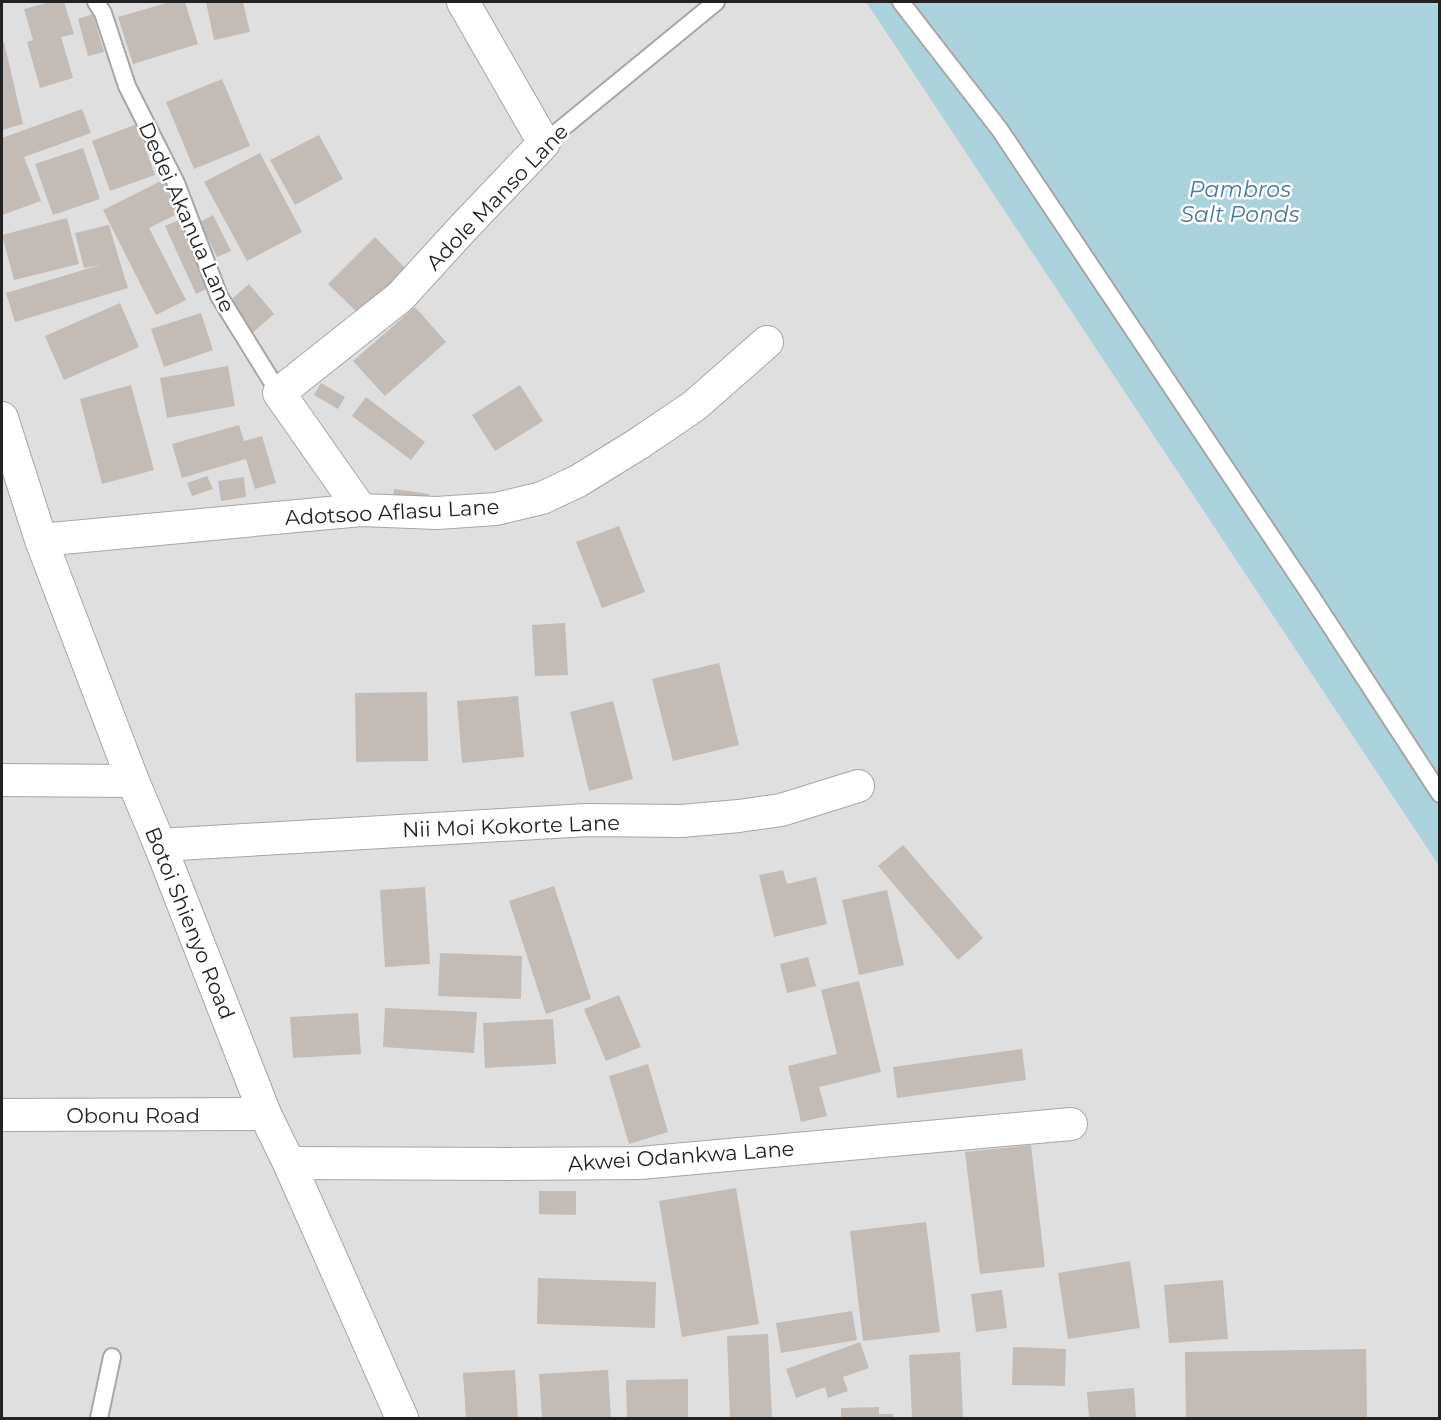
<svg xmlns="http://www.w3.org/2000/svg" width="1441" height="1420" font-family="Montserrat,sans-serif">
	<style>
		.residential { fill: #e0dfdf }
		.water { fill: #abd3de }
		.building { fill: #c3bbb5 }
		.lines { fill: none; stroke-linecap: round; stroke-linejoin: round }
		.service-casing { stroke: #a6a6a6; stroke-width: 20 }
		.minor-casing { stroke: #a6a6a6; stroke-width: 34 }
		.service { stroke: #fff; stroke-width: 16 }
		.minor { stroke: #fff; stroke-width: 32 }
		.labels { text-anchor: middle; dominant-baseline: central; stroke-width: 5; stroke-linejoin: round; paint-order: stroke }
		.street-label { font-size: 21px; fill: #222; stroke: #fff }
		.water-label { font-size: 22px; font-style: italic; fill: #4977a1; stroke: #fff }
	</style>
	<rect width="100%" height="100%" fill="#f2efe9"/>
	<!-- residential -->
	<polygon class="residential" points="2,2 866,2 1439,866 1439,1418 2,1418"/>
	<!-- water -->
	<polygon class="water" points="866,2 1439,2 1439,866"/>
	<!-- building -->
	<g class="building">
		<polygon points="50,2 64,2 74,34 61,37 73,78 40,88 27,42 33,40 24,9"/>
		<polygon points="170,2 185,2 198,44 133,64 118,17"/>
		<polygon points="206,2 243,2 250,32 214,40"/>
		<polygon points="93,14 104,52 88,56 78,19"/>
		<polygon points="4,42 23,124 2,130 2,43"/>
		<polygon points="222,79 250,146 194,169 166,102"/>
		<polygon points="82,109 91,133 24,157 41,201 2,215 2,138"/>
		<polygon points="137,124 155,175 110,191 92,141"/>
		<polygon points="319,135 343,179 295,205 270,160"/>
		<polygon points="83,148 100,199 53,215 35,164"/>
		<polygon points="260,153 302,232 247,261 204,182"/>
		<polygon points="165,179 181,212 149,228 186,300 156,315 103,210"/>
		<polygon points="213,215 231,251 217,257 200,222"/>
		<polygon points="67,218 79,264 14,280 2,235"/>
		<polygon points="181,219 213,286 196,294 165,226"/>
		<polygon points="109,225 119,259 128,288 15,322 6,293 100,265 84,268 75,233"/>
		<polygon points="375,237 407,270 361,316 328,284"/>
		<polygon points="249,284 274,314 251,334 226,304"/>
		<polygon points="120,303 139,347 64,380 45,336"/>
		<polygon points="415,307 446,342 385,396 353,361"/>
		<polygon points="201,313 213,350 164,367 151,329"/>
		<polygon points="228,366 235,406 167,418 160,378"/>
		<polygon points="321,383 345,397 338,409 314,395"/>
		<polygon points="131,385 154,470 102,484 80,399"/>
		<polygon points="520,385 543,421 495,451 472,415"/>
		<polygon points="366,397 425,442 411,460 352,416"/>
		<polygon points="239,425 244,441 262,436 276,483 255,489 246,459 182,478 172,444"/>
		<polygon points="207,476 213,489 192,496 187,483"/>
		<polygon points="244,477 246,497 221,501 218,481"/>
		<polygon points="394,489 429,494 427,511 392,507"/>
		<polygon points="619,526 645,592 602,608 576,542"/>
		<polygon points="565,623 568,675 535,676 532,625"/>
		<polygon points="719,663 739,745 673,761 652,679"/>
		<polygon points="427,692 428,761 356,762 355,693"/>
		<polygon points="518,696 524,757 462,763 457,701"/>
		<polygon points="613,701 633,779 589,791 570,712"/>
		<polygon points="903,845 983,938 958,960 878,866"/>
		<polygon points="783,870 787,884 816,877 827,924 774,937 759,875"/>
		<polygon points="554,886 591,999 546,1014 509,901"/>
		<polygon points="425,887 430,964 385,967 380,890"/>
		<polygon points="887,890 904,965 859,975 842,900"/>
		<polygon points="440,953 522,956 521,999 438,996"/>
		<polygon points="808,957 816,986 787,993 780,964"/>
		<polygon points="859,981 881,1072 819,1087 827,1116 801,1122 788,1066 837,1054 821,990"/>
		<polygon points="619,995 641,1047 606,1061 584,1009"/>
		<polygon points="385,1008 477,1012 474,1053 383,1047"/>
		<polygon points="358,1013 361,1054 293,1058 290,1017"/>
		<polygon points="553,1019 556,1064 485,1068 483,1023"/>
		<polygon points="1022,1049 1026,1080 897,1098 893,1067"/>
		<polygon points="648,1064 668,1132 629,1144 609,1076"/>
		<polygon points="1031,1145 1045,1267 980,1274 965,1152"/>
		<polygon points="736,1188 759,1324 682,1337 659,1201"/>
		<polygon points="539,1191 576,1191 576,1215 539,1214"/>
		<polygon points="926,1222 940,1332 863,1341 850,1231"/>
		<polygon points="1130,1261 1140,1328 1068,1339 1058,1273"/>
		<polygon points="538,1278 656,1282 655,1328 537,1324"/>
		<polygon points="1223,1280 1228,1339 1169,1343 1164,1285"/>
		<polygon points="1002,1290 1007,1328 976,1332 971,1294"/>
		<polygon points="852,1311 857,1340 781,1353 776,1323"/>
		<polygon points="768,1334 772,1418 730,1418 727,1336"/>
		<polygon points="860,1342 869,1368 843,1377 848,1391 828,1398 825,1387 796,1398 786,1369"/>
		<polygon points="1013,1347 1066,1349 1065,1386 1012,1385"/>
		<polygon points="1366,1349 1367,1418 1186,1418 1185,1352"/>
		<polygon points="960,1352 963,1418 912,1418 909,1355"/>
		<polygon points="515,1370 518,1418 466,1418 463,1373"/>
		<polygon points="608,1370 611,1418 542,1418 539,1374"/>
		<polygon points="688,1379 688,1418 627,1418 626,1380"/>
		<polygon points="1134,1388 1136,1418 1089,1418 1087,1392"/>
		<polygon points="879,1407 879,1414 893,1414 893,1418 841,1418 841,1408"/>
	</g>
	<g class="lines">
		<defs>
			<g id="service">
				<polyline points="96,2 103,13 127,86 176,183 219,296 279,393"/>
				<polyline points="901,2 1000,130 1311,596 1440,794"/>
				<polyline points="544,143 716,2"/>
				<polyline points="99,1418 112,1357"/>
			</g>
			<g id="minor">
				<polyline points="2,418 41,540 133,781 160,845 265,1114 289,1163 402,1418"/>
				<polyline points="361,510 279,393 400,297 463,228 544,143 463,2"/>
				<polyline points="41,540 361,510 437,513 496,509 542,498 578,481 638,444 694,406 767,342"/>
				<polyline points="2,780 133,781"/>
				<polyline points="160,845 587,820 681,821 739,816 781,810 858,786"/>
				<polyline points="2,1115 265,1114"/>
				<polyline points="289,1163 508,1164 640,1163 1071,1124"/>
			</g>
		</defs>
		<!-- service casing -->
		<use href="#service" class="service-casing"/>
		<!-- minor casing -->
		<use href="#minor" class="minor-casing"/>
		<!-- service -->
		<use href="#service" class="service"/>
		<!-- minor -->
		<use href="#minor" class="minor"/>
	</g>
	<g class="labels">
		<!-- street labels -->
		<g class="street-label">
			<text transform="translate(497 197) rotate(-46)">Adole Manso Lane</text>
			<text transform="translate(187 217) rotate(66)">Dedei Akanua Lane</text>
			<text transform="translate(392 512) rotate(-3)">Adotsoo Aflasu Lane</text>
			<text transform="translate(511 826) rotate(-2)">Nii Moi Kokorte Lane</text>
			<text transform="translate(190 923) rotate(68)">Botoi Shienyo Road</text>
			<text x="133" y="1115">Obonu Road</text>
			<text transform="translate(681 1156) rotate(-4)">Akwei Odankwa Lane</text>
		</g>
		<!-- water labels -->
		<g class="water-label">
			<text x="1240" y="189">Pambros<tspan x="1240" dy="25">Salt Ponds</tspan></text>
		</g>
	</g>
	<!-- border -->
	<rect width="1441" height="1420" fill="none" stroke="#222222" stroke-width="6"/>
</svg>
